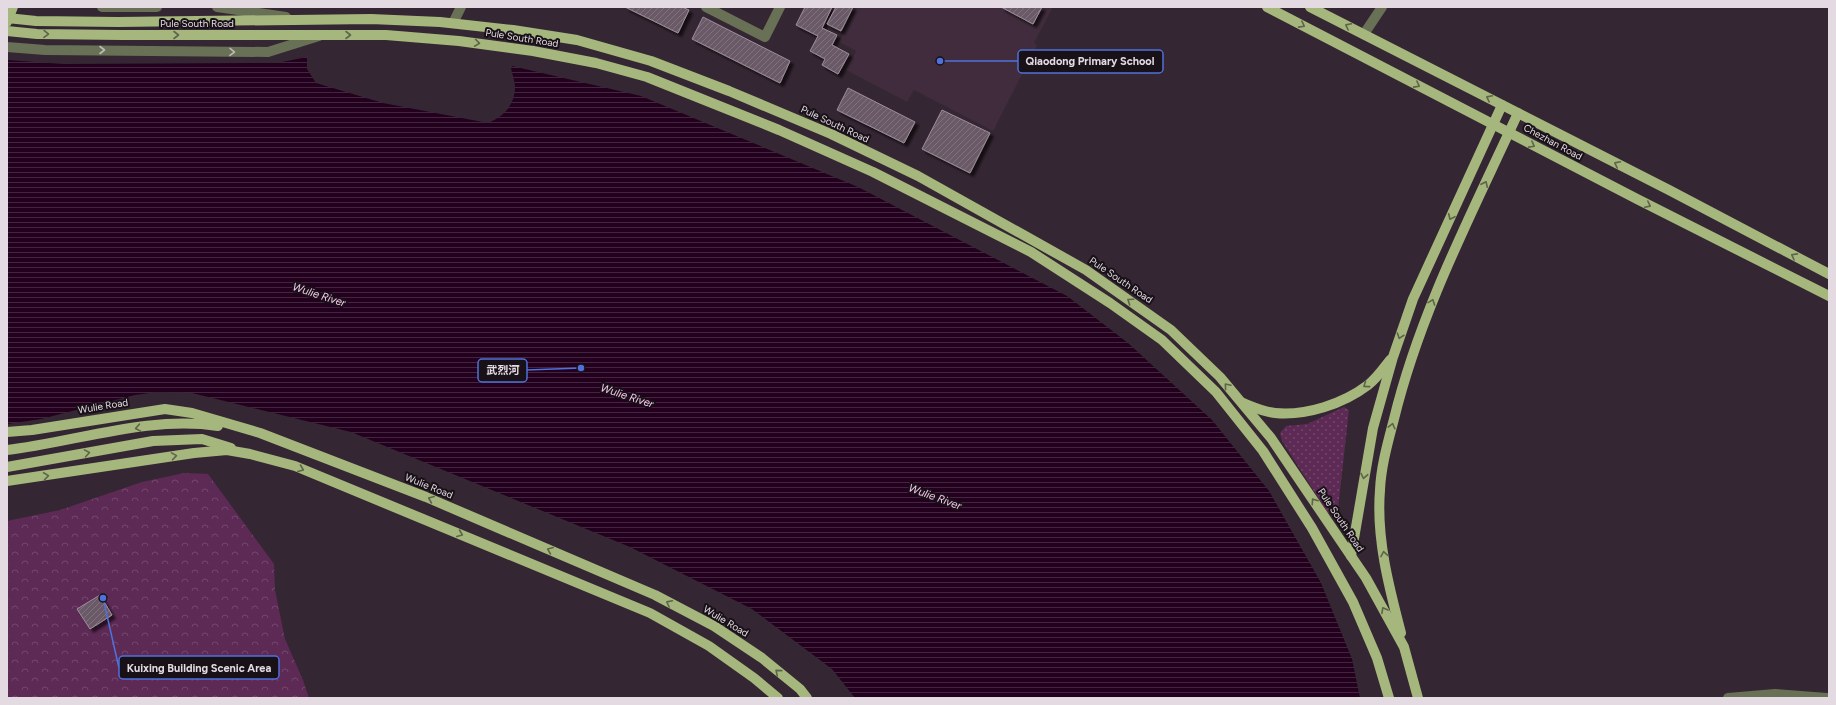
<svg xmlns="http://www.w3.org/2000/svg" width="1836" height="705" font-family="Figtree,'Noto Sans SC',sans-serif">
	<style>
		.built { fill: #402c3c }
		.grass { fill: url(#grass-dots) }
		.forest { fill: url(#forest-crowns) }
		.water { fill: url(#water-rules) }
		.building { fill: url(#building-hatch); stroke: #9f8d9b; filter: url(#shadow) }
		.lines { fill: none; stroke-linecap: round; stroke-linejoin: round }
		.minor { stroke: #687155; stroke-width: 10 }
		.major { stroke: #a5b77c; stroke-width: 10 }
		.oneway { stroke: #5e644a }
		.oneway2 { stroke: #bfbab8 }
		.labels { text-anchor: middle; dominant-baseline: central; stroke-width: 4; stroke-linejoin: round; paint-order: stroke }
		.street-label { font-size: 10px; fill: #e4dae2; stroke: #181117 }
		.water-label { font-size: 11px; font-style: italic; fill: #f8c6ee; stroke: #181117 }
		.leader { fill: none; stroke: #4f71da; stroke-width: 1.5 }
		.callout-dot { fill: #4f71da; stroke: #181117; stroke-width: 1.5 }
		.callout { fill: #181117; stroke: #4f71da; stroke-width: 1.5 }
		.callout-label { font-size: 11px; text-anchor: middle; font-weight: bold; fill: #e4dae2 }
	</style>
	<defs>
		<pattern id="grass-dots" width="8" height="8" patternUnits="userSpaceOnUse"><rect width="8" height="8" fill="#5d2a55"/><path d="M2 2h.1M6 6h.1" fill="none" stroke="#74486d" stroke-width="1.8" stroke-linecap="round"/></pattern>
		<pattern id="forest-crowns" width="20" height="18" patternUnits="userSpaceOnUse"><rect width="20" height="18" fill="#5d2a55"/><path d="M2 6a3 3 0 1 1 6 0M12 15a3 3 0 1 1 6 0" fill="none" stroke="#74486d"/></pattern>
		<pattern id="water-rules" width="6" height="5" patternUnits="userSpaceOnUse"><rect width="6" height="5" fill="#22001e"/><path d="M0 2.5h6" fill="none" stroke="#42253e"/></pattern>
		<pattern id="building-hatch" width="6" height="6" patternUnits="userSpaceOnUse"><rect width="6" height="6" fill="#6b5a67"/><path d="M-1 1l2-2M0 6l6-6M5 7l2-2" fill="none" stroke="#80717c"/></pattern>
		<filter id="shadow"><feDropShadow dx="3.5" dy="3.5" stdDeviation="1" flood-color="#0009"/></filter>
	</defs>
	<rect width="100%" height="100%" fill="#342632"/>
	<!-- built -->
	<polygon class="built" points="857,7 1053,7 1034,43 1037,45 993,131 914,90 907,102 846,70 856,51 839,42"/>
	<!-- grass -->
	<polygon class="grass" points="1344,407 1349,410 1338,509 1336,515 1328,513 1282,441 1280,433 1286,426 1307,424"/>
	<!-- forest -->
	<polygon class="forest" points="184,473 208,474 274,564 275,590 285,639 303,680 309,698 7,698 7,521 60,510 142,482"/>
	<!-- water -->
	<path class="water" d="M307,57V69L316,83L383,103L488,123C503,117 515,105 515,87C515,81 512,74 511,68L512,66L641,96L858,187L1067,296L1128,343L1212,420L1269,491L1321,583L1352,659L1360,698H855L832,669L752,609L630,547L351,432L192,393L157,392L135,395L41,419L7,424V60L63,64L253,63H277Z"/>
	<!-- building -->
	<g class="building">
		<polygon points="625,7 682,7 689,10 678,33"/>
		<polygon points="805,7 832,7 822,28 837,35 832,45 849,54 838,74 822,65 825,59 810,51 818,36 796,25"/>
		<polygon points="836,7 853,7 841,31 827,24"/>
		<polygon points="1001,7 1042,7 1033,24"/>
		<polygon points="703,17 790,61 780,83 692,39"/>
		<polygon points="848,88 915,122 904,143 837,110"/>
		<polygon points="942,110 990,133 970,173 922,149"/>
		<polygon points="100,595 112,615 90,629 77,609"/>
	</g>
	<g class="lines">
		<!-- minor -->
		<g class="minor">
			<polyline points="102,7 157,7"/>
			<polyline points="217,7 286,17"/>
			<polyline points="706,7 765,37 780,7"/>
			<polyline points="453,23 461,7"/>
			<polyline points="1364,34 1382,7"/>
			<polyline points="7,47 45,50 268,52 319,36"/>
			<polyline points="1728,698 1775,694 1827,698"/>
		</g>
		<!-- major -->
		<g class="major">
			<polyline points="1267,7 1637,199 1829,296"/>
			<polyline points="1310,7 1669,190 1829,274"/>
			<polyline points="7,18 36,21 118,22 371,19 440,22 513,30 577,40 651,61 729,91 831,134 918,176 1086,270 1171,330 1220,377 1271,438 1351,556 1366,578 1404,647 1418,698"/>
			<polyline points="7,22 13,7"/>
			<polyline points="7,31 37,34 122,35 386,35 459,41 533,51 596,63 647,77 779,130 873,172 1031,252 1110,303 1162,340 1216,392 1263,451 1312,528 1353,602 1377,658 1389,698"/>
			<path d="M1243,403C1253,407 1264,412 1275,413C1306,416 1343,404 1368,385C1377,378 1383,369 1390,360"/>
			<polyline points="7,432 32,430 165,409 192,413 260,433 426,497 655,595 714,626 762,658 800,689 807,698"/>
			<path d="M7,450C75,442 150,415 218,426"/>
			<polyline points="7,467 153,441 202,439 231,448"/>
			<polyline points="7,481 194,453 227,450 250,454 295,466 650,613 709,646 754,678 778,698"/>
			<polyline points="1351,556 1373,428 1393,357 1413,299 1502,105"/>
			<path d="M1401,633C1389,587 1376,538 1380,490C1381,466 1388,442 1394,419C1420,312 1472,213 1518,113"/>
		</g>
	</g>
	<!-- one-way arrows -->
	<defs><path id="oneway-chevron" d="M-2-3.5L2.5 0L-2 3.5" fill="none" stroke-width="1.6" stroke-linecap="round" stroke-linejoin="round"/></defs>
	<g class="oneway">
		<use href="#oneway-chevron" transform="translate(1302 25) rotate(28)"/>
		<use href="#oneway-chevron" transform="translate(1348 26) rotate(-153)"/>
		<use href="#oneway-chevron" transform="translate(46 34) rotate(1)"/>
		<use href="#oneway-chevron" transform="translate(176 35)"/>
		<use href="#oneway-chevron" transform="translate(348 35)"/>
		<use href="#oneway-chevron" transform="translate(477 43) rotate(8)"/>
		<use href="#oneway-chevron" transform="translate(1417 85) rotate(28)"/>
		<use href="#oneway-chevron" transform="translate(1489 98) rotate(-153)"/>
		<use href="#oneway-chevron" transform="translate(1532 145) rotate(28)"/>
		<use href="#oneway-chevron" transform="translate(1617 164) rotate(-153)"/>
		<use href="#oneway-chevron" transform="translate(1485 184) rotate(-65)"/>
		<use href="#oneway-chevron" transform="translate(1648 205) rotate(27)"/>
		<use href="#oneway-chevron" transform="translate(1451 217) rotate(115)"/>
		<use href="#oneway-chevron" transform="translate(1794 256) rotate(-152)"/>
		<use href="#oneway-chevron" transform="translate(1130 301) rotate(-145)"/>
		<use href="#oneway-chevron" transform="translate(1432 302) rotate(-70)"/>
		<use href="#oneway-chevron" transform="translate(1400 336) rotate(109)"/>
		<use href="#oneway-chevron" transform="translate(1366 385) rotate(144)"/>
		<use href="#oneway-chevron" transform="translate(1227 386) rotate(-130)"/>
		<use href="#oneway-chevron" transform="translate(1392 426) rotate(-76)"/>
		<use href="#oneway-chevron" transform="translate(138 428) rotate(170)"/>
		<use href="#oneway-chevron" transform="translate(87 453) rotate(-10)"/>
		<use href="#oneway-chevron" transform="translate(174 456) rotate(-9)"/>
		<use href="#oneway-chevron" transform="translate(301 469) rotate(22)"/>
		<use href="#oneway-chevron" transform="translate(46 476) rotate(-8)"/>
		<use href="#oneway-chevron" transform="translate(1364 476) rotate(101)"/>
		<use href="#oneway-chevron" transform="translate(431 499) rotate(-157)"/>
		<use href="#oneway-chevron" transform="translate(1314 501) rotate(-124)"/>
		<use href="#oneway-chevron" transform="translate(460 534) rotate(23)"/>
		<use href="#oneway-chevron" transform="translate(550 550) rotate(-157)"/>
		<use href="#oneway-chevron" transform="translate(1384 554) rotate(-100)"/>
		<use href="#oneway-chevron" transform="translate(669 603) rotate(-153)"/>
		<use href="#oneway-chevron" transform="translate(1384 610) rotate(-119)"/>
		<use href="#oneway-chevron" transform="translate(778 672) rotate(-140)"/>
	</g>
	<g class="oneway2">
		<use href="#oneway-chevron" transform="translate(102 50)"/>
		<use href="#oneway-chevron" transform="translate(232 52) rotate(1)"/>
	</g>
	<g class="labels">
		<!-- street labels -->
		<g class="street-label">
			<text x="197" y="23">Pule South Road</text>
			<text transform="translate(522 38) rotate(9)">Pule South Road</text>
			<text transform="translate(835 124) rotate(25)">Pule South Road</text>
			<text transform="translate(1553 142) rotate(28)">Chezhan Road</text>
			<text transform="translate(1121 280) rotate(34)">Pule South Road</text>
			<text transform="translate(103 406) rotate(-9)">Wulie Road</text>
			<text transform="translate(429 486) rotate(22)">Wulie Road</text>
			<text transform="translate(1341 520) rotate(56)">Pule South Road</text>
			<text transform="translate(726 621) rotate(31)">Wulie Road</text>
		</g>
		<!-- water labels -->
		<g class="water-label">
			<text transform="translate(319 295) rotate(18)">Wulie River</text>
			<text transform="translate(627 396) rotate(18)">Wulie River</text>
			<text transform="translate(935 497) rotate(20)">Wulie River</text>
		</g>
	</g>
	<!-- callouts -->
	<path class="leader" d="M940 61L1018 61M581 368L527 370M103 598L119 668"/>
	<g class="callout-dot">
		<circle cx="940" cy="61" r="4"/>
		<circle cx="581" cy="368" r="4"/>
		<circle cx="103" cy="598" r="4"/>
	</g>
	<g class="callout">
		<rect x="1018" y="50" width="145" height="23" rx="4"/>
		<rect x="478" y="359" width="49" height="23" rx="4"/>
		<rect x="119" y="656" width="160" height="23" rx="4"/>
	</g>
	<g class="callout-label">
		<text x="1090" y="65">Qiaodong Primary School</text>
		<text x="503" y="374">武烈河</text>
		<text x="199" y="672">Kuixing Building Scenic Area</text>
	</g>
	<!-- border -->
	<rect width="1836" height="705" fill="none" stroke="#e4dae2" stroke-width="16"/>
</svg>
